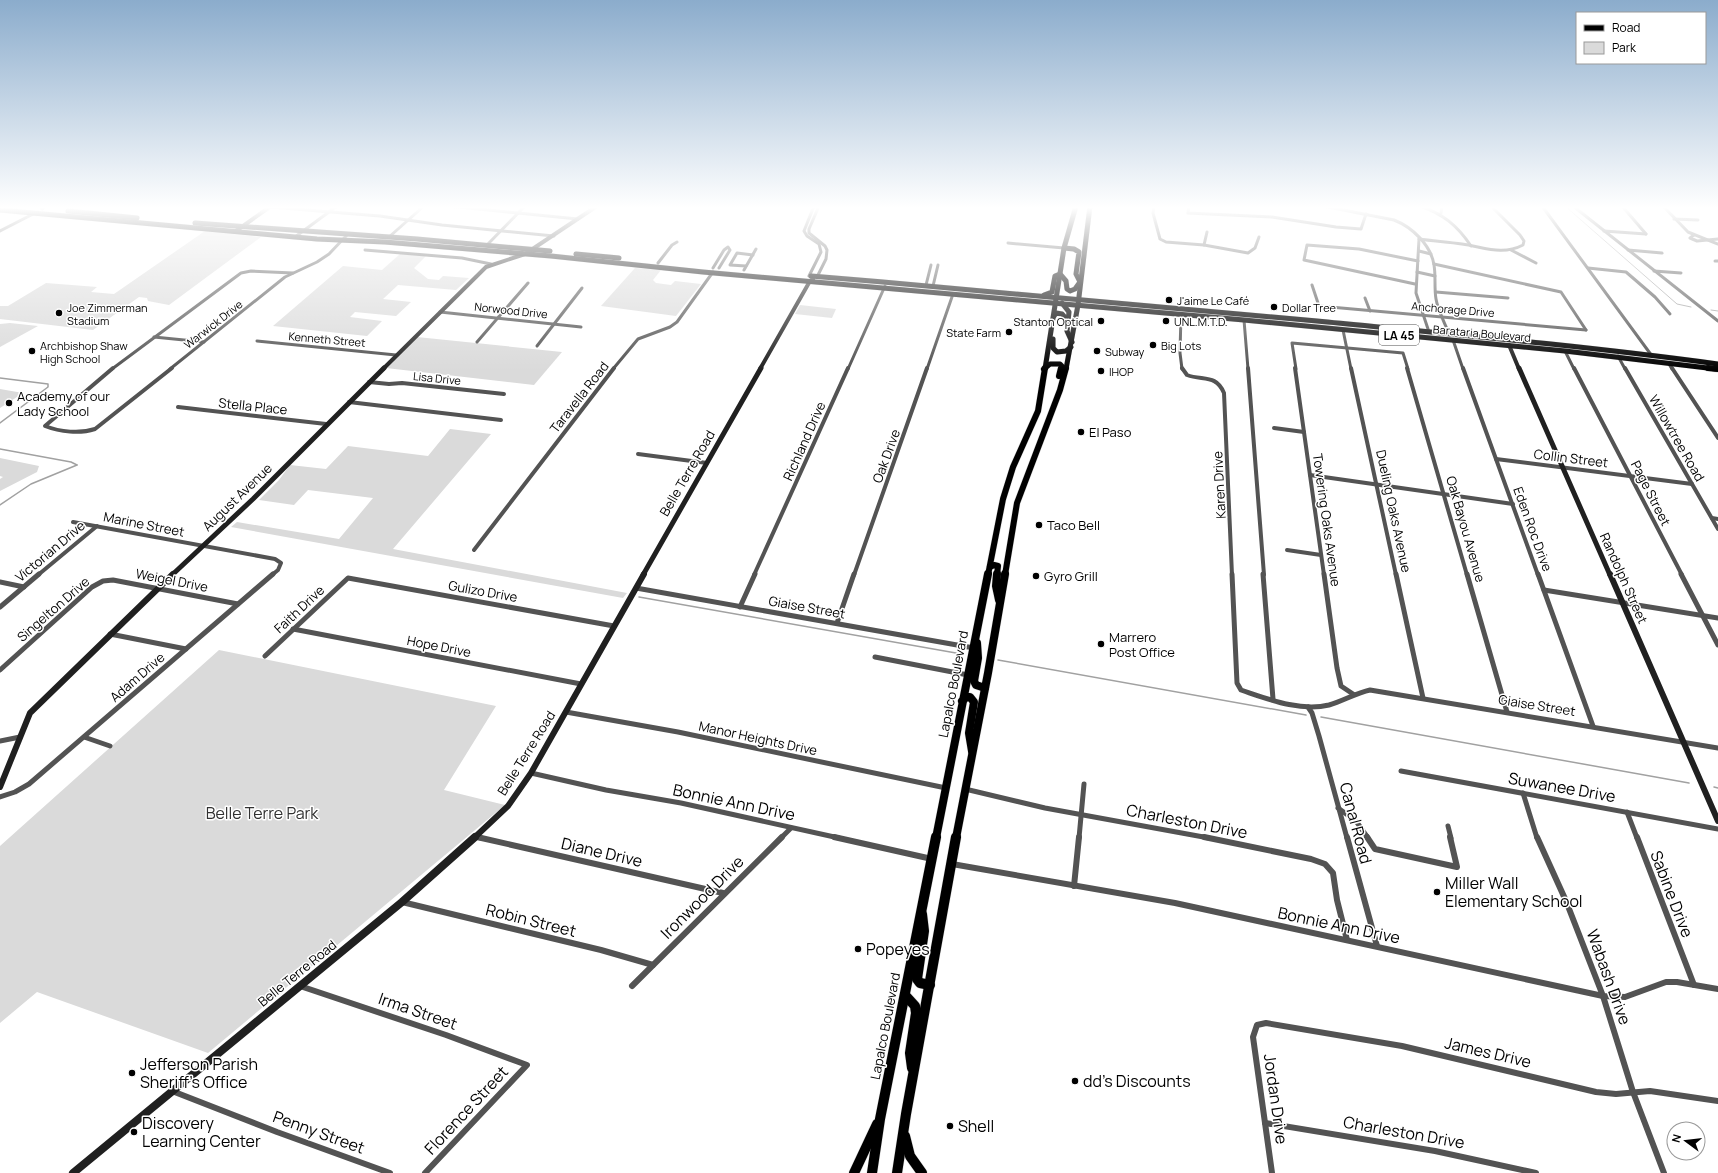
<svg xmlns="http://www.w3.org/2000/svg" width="1718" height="1173" font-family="Manrope,sans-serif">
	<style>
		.green { fill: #dadada }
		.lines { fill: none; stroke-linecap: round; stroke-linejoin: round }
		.stream-far1 { stroke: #a1a1a1; stroke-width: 1 }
		.stream { stroke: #a1a1a1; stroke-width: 1.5 }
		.primary-far3-casing { stroke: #dbdbdb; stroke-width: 5.5 }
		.primary-far2-casing { stroke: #dbdbdb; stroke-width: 7 }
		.primary-far1-casing { stroke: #dbdbdb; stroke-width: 9 }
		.primary-casing { stroke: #dbdbdb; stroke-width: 11 }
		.street-far3 { stroke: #535353; stroke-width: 3 }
		.street-far2 { stroke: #535353; stroke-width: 4 }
		.street-far1 { stroke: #535353; stroke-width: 5 }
		.street { stroke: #535353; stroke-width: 6 }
		.secondary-far3 { stroke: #202020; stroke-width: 4 }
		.secondary-far2 { stroke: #202020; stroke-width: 5 }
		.secondary-far1 { stroke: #202020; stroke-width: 6 }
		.secondary { stroke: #202020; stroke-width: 8 }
		.primary-far3 { stroke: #000; stroke-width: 5 }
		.primary-far2 { stroke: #000; stroke-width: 6 }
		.primary-far1 { stroke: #000; stroke-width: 8 }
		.primary { stroke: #000; stroke-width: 10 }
		.poi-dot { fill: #000; stroke: #fff; stroke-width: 1.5 }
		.labels { text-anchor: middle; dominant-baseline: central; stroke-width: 3; stroke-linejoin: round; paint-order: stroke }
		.far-poi-label { font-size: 11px; fill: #000; stroke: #fff; text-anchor: start }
		.far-street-label { font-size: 11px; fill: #000; stroke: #fff }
		.shield { fill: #fff; stroke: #4c4c4c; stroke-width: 1 }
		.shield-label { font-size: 12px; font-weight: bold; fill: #000 }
		.poi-label { font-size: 13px; fill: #000; stroke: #fff; text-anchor: start }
		.street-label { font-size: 13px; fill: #000; stroke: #fff }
		.near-street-label { font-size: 16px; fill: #000; stroke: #fff }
		.near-park-label { font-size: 16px; fill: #313131; stroke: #fff }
		.near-poi-label { font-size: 16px; fill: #000; stroke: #fff; text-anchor: start }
	</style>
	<rect width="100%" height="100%" fill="#fff"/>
	<!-- green -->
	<g class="green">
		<polygon points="205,231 261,237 169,305 148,301 147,298 139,297 93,330 0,319 0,306 8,306 46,283 97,287 91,292 114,294"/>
		<polygon points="400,254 426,256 414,268 428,279 439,280 443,276 469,278 456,290 398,285 383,299 411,302 396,316 355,312 350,317 382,321 367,336 273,326 343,266 382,270"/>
		<polygon points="635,268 661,270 653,280 656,283 671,285 675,281 701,284 676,316 601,306"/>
		<polygon points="800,305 836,309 832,318 795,314"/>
		<polygon points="10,323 38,326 0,347 0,324"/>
		<polygon points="417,337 562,352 534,385 386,368"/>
		<polygon points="0,389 23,393 0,408"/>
		<polygon points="450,429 491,434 393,549 627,593 623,598 231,527 237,522 339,539 373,498 308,490 294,505 259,500 279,480 290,465 326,469 348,446 428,456"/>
		<polygon points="0,458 39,466 37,472 0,491 0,479 3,477 0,476"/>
		<polygon points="219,650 496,706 444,790 505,805 208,1053 37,992 0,1023 0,846"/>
	</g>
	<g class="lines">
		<!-- stream-far1 -->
		<g class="stream-far1">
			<polyline points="1565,206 1677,304 1691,307"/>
			<polyline points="1711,310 1718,311"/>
		</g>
		<!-- stream -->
		<g class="stream">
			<polyline points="0,378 48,384 48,387 0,423"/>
			<polyline points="0,449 71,462 77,465"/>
			<polyline points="0,505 31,484 77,465"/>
			<polyline points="639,597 956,653"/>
			<polyline points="998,660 1306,715"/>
			<polyline points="1321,717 1689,783"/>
			<polyline points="1714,787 1718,788"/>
		</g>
		<defs>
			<g id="primary-far3">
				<polyline points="0,210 317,239 385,242 551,256 703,272 1244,320 1565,351 1716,369"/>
				<polyline points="68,211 137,218"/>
				<polyline points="195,223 417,239 550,251"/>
				<polyline points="576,254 619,258"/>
				<path d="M811,276C980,290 1149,306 1317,321C1451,334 1585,346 1718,364"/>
				<polyline points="1044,295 1052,292 1055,276 1060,274 1066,281 1067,289 1070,291 1075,289 1080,282 1076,274 1079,252 1074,249 1064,248"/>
				<polyline points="1062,303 1069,312 1067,331 1072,342"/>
				<polyline points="1054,316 1056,313 1062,314 1069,322"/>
				<polyline points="1053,339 1053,348 1057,352 1066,351 1071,347"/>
				<polyline points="1044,369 1050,364 1060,364 1062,366 1061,369"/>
				<polyline points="1045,369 1064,248 1076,206"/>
				<polyline points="1066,369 1078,305 1090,206"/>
			</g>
			<g id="primary-far2">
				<polyline points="1708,368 1718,369"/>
				<polyline points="1044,369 1045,368"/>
				<polyline points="1059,376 1061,368"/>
				<polyline points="990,567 994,565 998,566 997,575"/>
				<polyline points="988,575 1003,499 1013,467 1038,411 1045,368"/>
				<polyline points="1005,575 1017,503 1060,390 1066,368"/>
			</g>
			<g id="primary-far1">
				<polyline points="997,574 996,586 999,600"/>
				<polyline points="977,643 978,658 974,681 976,685 985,688"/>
				<polyline points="962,701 967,697 970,697 974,702 969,733 972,751"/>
				<polyline points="936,838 988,574"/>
				<polyline points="956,838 988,673 1005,574"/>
			</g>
			<g id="primary">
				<polyline points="922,914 924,931 917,979 920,983 930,985"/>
				<polyline points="905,995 915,1006 916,1013 910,1053 912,1068"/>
				<polyline points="905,1136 910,1156 922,1173"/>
				<polyline points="854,1173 877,1124"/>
				<polyline points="872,1173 880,1119 936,837"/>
				<polyline points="897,1173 906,1114 956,837"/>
			</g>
		</defs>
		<!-- primary-far3 casing -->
		<use href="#primary-far3" class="primary-far3-casing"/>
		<!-- primary-far2 casing -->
		<use href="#primary-far2" class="primary-far2-casing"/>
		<!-- primary-far1 casing -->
		<use href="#primary-far1" class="primary-far1-casing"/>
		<!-- primary casing -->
		<use href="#primary" class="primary-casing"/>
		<!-- street-far3 -->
		<g class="street-far3">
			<polyline points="449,206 578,219"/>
			<polyline points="1154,206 1153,213 1160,239 1166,242 1204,245 1248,253 1255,248 1259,237"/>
			<polyline points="1189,206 1188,213 1272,217 1336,227 1361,229 1366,214"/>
			<path d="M1323,206L1394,220C1412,227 1431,245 1434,265C1436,276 1434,288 1436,299C1438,311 1445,323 1449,334"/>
			<path d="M1420,206C1443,214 1457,225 1471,246"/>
			<polyline points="1542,206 1652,356"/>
			<polyline points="1573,206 1718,321"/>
			<polyline points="1622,206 1646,234"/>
			<polyline points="1663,206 1688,232 1718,244"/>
			<polyline points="270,207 380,216 442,225 554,236"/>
			<polyline points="42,209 47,206"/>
			<polyline points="1441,213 1442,206"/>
			<polyline points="1674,219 1698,220"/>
			<polyline points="0,231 35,213"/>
			<polyline points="1604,231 1646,234"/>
			<polyline points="1694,235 1690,238 1697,241 1718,239"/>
			<polyline points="295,237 337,206"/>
			<polyline points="389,237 424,206"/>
			<path d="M1419,239C1433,241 1448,242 1462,244C1484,247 1502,256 1523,245L1524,241L1520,235L1491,206"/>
			<polyline points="1419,239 1416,293 1429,332"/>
			<polyline points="1008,243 1064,248"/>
			<polyline points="487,245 525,206"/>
			<polyline points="1204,245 1207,232"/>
			<polyline points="365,250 462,258 491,264"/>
			<polyline points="1511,250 1536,263"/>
			<polyline points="1628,250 1662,253"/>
			<polyline points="1419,251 1431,254"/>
			<polyline points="1715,261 1718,261"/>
			<polyline points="658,263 672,245 677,242"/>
			<polyline points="1434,264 1561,292 1586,330"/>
			<polyline points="746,266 730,265 737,253 753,255"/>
			<polyline points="713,268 724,250 728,247 730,250 719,268"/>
			<polyline points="1588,268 1626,272 1655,297 1670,314"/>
			<polyline points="744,270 756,249"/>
			<polyline points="1654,271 1681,273"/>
			<polyline points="1417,272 1435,276"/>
			<polyline points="809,276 821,252 819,244 807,236 804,231 814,206"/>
			<polyline points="817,277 826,259 827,250 825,246 809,233 809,229 819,206"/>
			<polyline points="1415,284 1304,260 1307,245 1359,249 1418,261"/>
			<polyline points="926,285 931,265"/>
			<polyline points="1312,285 1319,306 1586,330"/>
			<polyline points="933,286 938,265"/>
			<polyline points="1436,292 1508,298"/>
			<polyline points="1365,298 1370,311"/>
			<polyline points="440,312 581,327"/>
			<polyline points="1181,314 1180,353 1182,369"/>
			<polyline points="1244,320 1248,369"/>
			<polyline points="1343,330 1351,369"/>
			<polyline points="154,337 204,342"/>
			<polyline points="1453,340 1463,369"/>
			<polyline points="257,341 396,355"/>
			<polyline points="477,342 528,283"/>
			<polyline points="537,346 582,288"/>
			<polyline points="1565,351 1574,369"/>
			<polyline points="1618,356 1625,369"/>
			<polyline points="1669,364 1672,369"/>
			<polyline points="112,369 241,273 251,271 293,273"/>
			<polyline points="170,369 285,277 317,262 329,254 347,235"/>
			<polyline points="613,369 638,339 670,327 677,322 713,272"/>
			<polyline points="848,369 885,286"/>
			<polyline points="927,369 953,294"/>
			<polyline points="1296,369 1292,343 1403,353 1408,369"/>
		</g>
		<!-- street-far2 -->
		<g class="street-far2">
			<path d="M113,368L45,426C60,432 80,434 95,429L172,368"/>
			<path d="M1182,368L1187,375C1203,381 1216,374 1224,393L1232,575"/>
			<polyline points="1248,368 1264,575"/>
			<polyline points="1295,368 1324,575"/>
			<polyline points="1351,368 1396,575"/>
			<polyline points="1407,368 1467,575"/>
			<polyline points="1463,368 1538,575"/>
			<polyline points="1574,368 1682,575"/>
			<polyline points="1625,368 1718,529"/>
			<polyline points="1672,368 1718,438"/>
			<polyline points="369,382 389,384 402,383 504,394"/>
			<polyline points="349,402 501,420"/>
			<polyline points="178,407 326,424"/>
			<polyline points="1274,428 1304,432"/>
			<polyline points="638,454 707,463"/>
			<polyline points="1496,459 1692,484"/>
			<polyline points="1310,475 1513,504"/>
			<polyline points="1712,518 1718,519"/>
			<polyline points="73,522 275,559 281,563 278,570 272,575"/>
			<polyline points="474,550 614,368"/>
			<polyline points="1287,550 1321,555"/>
			<polyline points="38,575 97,526"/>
			<polyline points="754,575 848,368"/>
			<polyline points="854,575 927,368"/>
		</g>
		<!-- street-far1 -->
		<g class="street-far1">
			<path d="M1232,574L1237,683L1241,690C1268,699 1300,712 1329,705C1343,701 1356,693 1370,690L1718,748"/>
			<polyline points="1263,574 1273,699"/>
			<polyline points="1324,574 1337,668 1341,686 1353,694"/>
			<polyline points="1396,574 1423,698"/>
			<polyline points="1467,574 1507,712"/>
			<polyline points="1538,574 1593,726"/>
			<polyline points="1681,574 1718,645"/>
			<polyline points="0,582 24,587"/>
			<polyline points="636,588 974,648"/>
			<polyline points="1544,590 1718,618"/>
			<polyline points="0,607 39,574"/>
			<polyline points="740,607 755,574"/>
			<polyline points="837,623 854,574"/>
			<polyline points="293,629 581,684"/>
			<polyline points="110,634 186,649"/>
			<polyline points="265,656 348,578 614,626"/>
			<polyline points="875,657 968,675"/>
			<polyline points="0,670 92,587 103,581 113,580 238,604"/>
			<polyline points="1308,707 1312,713 1319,736 1347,838"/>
			<polyline points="566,712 678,732 946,788"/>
			<polyline points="84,737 110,746"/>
			<polyline points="0,741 20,737"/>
			<polyline points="1401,771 1718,829"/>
			<polyline points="531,773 606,790 681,803 839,838"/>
			<polyline points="965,789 1045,808 1209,838"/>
			<polyline points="1523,793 1537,838"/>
			<polyline points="0,797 15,792 29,784 273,574"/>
			<polyline points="1338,808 1356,821 1368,838"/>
			<polyline points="1627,812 1637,838"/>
			<polyline points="1448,826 1451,838"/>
			<polyline points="476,837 481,838"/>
			<polyline points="781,838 791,828"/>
			<polyline points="1079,838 1084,784"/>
		</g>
		<!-- street -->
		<g class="street">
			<polyline points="477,837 723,893"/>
			<polyline points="834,837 932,859"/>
			<polyline points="1204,837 1311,859 1325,864 1333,873 1337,900 1347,940"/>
			<polyline points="1347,837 1377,946"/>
			<polyline points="1367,837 1375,849 1457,867 1450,837"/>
			<polyline points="1537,837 1566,901 1603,996 1633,1092 1664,1173"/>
			<polyline points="1637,837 1694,985"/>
			<polyline points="952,864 1175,903 1603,996 1625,997 1666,982 1677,982 1718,989"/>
			<polyline points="1074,886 1079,837"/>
			<polyline points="402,902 601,950 653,965"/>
			<polyline points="300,986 446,1035 527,1065 425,1173"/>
			<polyline points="632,986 782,837"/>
			<polyline points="172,1091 277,1132 390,1173"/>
			<polyline points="1265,1123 1435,1151 1536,1173"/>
			<polyline points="1272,1173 1253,1037 1257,1025 1266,1023 1402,1046 1596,1092 1616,1094 1650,1091 1718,1101"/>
		</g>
		<!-- secondary-far3 -->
		<g class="secondary-far3">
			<polyline points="236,231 271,206"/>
			<polyline points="1509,345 1519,369"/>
			<polyline points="383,369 486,267 525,254 597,206"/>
			<polyline points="760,369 810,281 813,279"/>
		</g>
		<!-- secondary-far2 -->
		<g class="secondary-far2">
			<polyline points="1519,368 1610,575"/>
			<polyline points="172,575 253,499 384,368"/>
			<polyline points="643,575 761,368"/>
		</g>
		<!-- secondary-far1 -->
		<g class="secondary-far1">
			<polyline points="1610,574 1718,821"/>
			<polyline points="0,787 30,713 173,574"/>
			<polyline points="474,838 508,806 531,773 644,574"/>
		</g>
		<!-- secondary -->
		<polyline class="secondary" points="73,1173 402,902 475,837"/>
		<!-- primary-far3 -->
		<use href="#primary-far3" class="primary-far3"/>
		<!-- primary-far2 -->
		<use href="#primary-far2" class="primary-far2"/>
		<!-- primary-far1 -->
		<use href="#primary-far1" class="primary-far1"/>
		<!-- primary -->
		<use href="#primary" class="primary"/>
	</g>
	<!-- sky -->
	<linearGradient id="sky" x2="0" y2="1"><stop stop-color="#8baccc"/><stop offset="0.56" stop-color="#fff"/><stop offset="1" stop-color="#fff" stop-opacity="0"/></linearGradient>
	<rect width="1718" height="371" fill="url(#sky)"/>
	<!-- markers -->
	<g class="poi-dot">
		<circle cx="1169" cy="300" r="4"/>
		<circle cx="1274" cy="307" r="4"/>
		<circle cx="59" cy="313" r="4"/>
		<circle cx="1101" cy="321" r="4"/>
		<circle cx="1166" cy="321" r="4"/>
		<circle cx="1009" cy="332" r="4"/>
		<circle cx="1153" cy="345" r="4"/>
		<circle cx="32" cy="351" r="4"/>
		<circle cx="1097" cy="351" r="4"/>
		<circle cx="1101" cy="371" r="4"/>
		<circle cx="9" cy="403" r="4"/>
		<circle cx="1081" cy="432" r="4"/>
		<circle cx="1039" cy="525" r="4"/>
		<circle cx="1036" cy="576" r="4"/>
		<circle cx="1101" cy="644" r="4"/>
		<circle cx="1437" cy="892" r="4"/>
		<circle cx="858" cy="949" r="4"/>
		<circle cx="132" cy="1073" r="4"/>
		<circle cx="1075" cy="1081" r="4"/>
		<circle cx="950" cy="1126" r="4"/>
		<circle cx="134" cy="1132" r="4"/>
	</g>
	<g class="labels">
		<!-- far-poi labels -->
		<g class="far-poi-label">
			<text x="1177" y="300">J'aime Le Café</text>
			<text x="67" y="307">Joe Zimmerman<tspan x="67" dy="13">Stadium</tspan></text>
			<text x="1282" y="307">Dollar Tree</text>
			<text x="1093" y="321" text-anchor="end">Stanton Optical</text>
			<text x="1174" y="321">UNL.M.T.D.</text>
			<text x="1001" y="332" text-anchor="end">State Farm</text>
			<text x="40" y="345">Archbishop Shaw<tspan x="40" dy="13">High School</tspan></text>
			<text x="1161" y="345">Big Lots</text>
			<text x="1105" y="351">Subway</text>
			<text x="1109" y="371">IHOP</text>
		</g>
		<!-- far-street labels -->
		<g class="far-street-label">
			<text transform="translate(1453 309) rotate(5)">Anchorage Drive</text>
			<text transform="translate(511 310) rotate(6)">Norwood Drive</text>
			<text transform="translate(213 324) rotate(-38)">Warwick Drive</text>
			<text transform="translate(1482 333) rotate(5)">Barataria Boulevard</text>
			<text transform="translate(327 339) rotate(5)">Kenneth Street</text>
			<text transform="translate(437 378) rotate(6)">Lisa Drive</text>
		</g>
		<!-- shield labels -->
		<rect class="shield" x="1379" y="325" width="40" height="20" rx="3"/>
		<g class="shield-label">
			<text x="1399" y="335">LA 45</text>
		</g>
		<!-- poi labels -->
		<g class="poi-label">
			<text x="17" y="396">Academy of our<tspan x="17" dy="15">Lady School</tspan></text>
			<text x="1089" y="432">El Paso</text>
			<text x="1047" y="525">Taco Bell</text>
			<text x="1044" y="576">Gyro Grill</text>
			<text x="1109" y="637">Marrero<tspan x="1109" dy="15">Post Office</tspan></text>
		</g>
		<!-- street labels -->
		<g class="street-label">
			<text transform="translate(579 397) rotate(-52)">Taravella Road</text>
			<text transform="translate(253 406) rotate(6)">Stella Place</text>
			<text transform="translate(1677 438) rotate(60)">Willowtree Road</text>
			<text transform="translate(804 441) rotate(-66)">Richland Drive</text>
			<text transform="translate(886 456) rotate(-70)">Oak Drive</text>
			<text transform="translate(1571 458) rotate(7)">Collin Street</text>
			<text transform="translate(687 473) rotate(-60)">Belle Terre Road</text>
			<text transform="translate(1219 485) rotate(-93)">Karen Drive</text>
			<text transform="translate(1651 493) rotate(63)">Page Street</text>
			<text transform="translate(237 497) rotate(-44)">August Avenue</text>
			<text transform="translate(1394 511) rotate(78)">Dueling Oaks Avenue</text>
			<text transform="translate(1327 520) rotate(82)">Towering Oaks Avenue</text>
			<text transform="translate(144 524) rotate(11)">Marine Street</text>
			<text transform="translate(1466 529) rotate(74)">Oak Bayou Avenue</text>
			<text transform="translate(1533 529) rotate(70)">Eden Roc Drive</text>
			<text transform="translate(50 551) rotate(-40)">Victorian Drive</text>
			<text transform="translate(1624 578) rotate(66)">Randolph Street</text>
			<text transform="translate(172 580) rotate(11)">Weigel Drive</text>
			<text transform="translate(483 591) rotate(10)">Gulizo Drive</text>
			<text transform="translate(807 607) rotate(10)">Giaise Street</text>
			<text transform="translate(53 609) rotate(-41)">Singelton Drive</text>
			<text transform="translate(299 609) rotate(-43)">Faith Drive</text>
			<text transform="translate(439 646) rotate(11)">Hope Drive</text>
			<text transform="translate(137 677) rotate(-41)">Adam Drive</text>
			<text transform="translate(953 684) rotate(-79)">Lapalco Boulevard</text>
			<text transform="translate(1537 705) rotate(9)">Giaise Street</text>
			<text transform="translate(758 738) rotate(12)">Manor Heights Drive</text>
			<text transform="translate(526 753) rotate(-58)">Belle Terre Road</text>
			<text transform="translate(297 973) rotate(-39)">Belle Terre Road</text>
			<text transform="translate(885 1026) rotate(-79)">Lapalco Boulevard</text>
		</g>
		<!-- near-street labels -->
		<g class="near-street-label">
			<text transform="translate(1562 787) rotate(10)">Suwanee Drive</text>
			<text transform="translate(734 802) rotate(12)">Bonnie Ann Drive</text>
			<text transform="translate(1187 821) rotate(11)">Charleston Drive</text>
			<text transform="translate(1356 823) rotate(75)">Canal Road</text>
			<text transform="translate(602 852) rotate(13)">Diane Drive</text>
			<text transform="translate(1672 894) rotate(69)">Sabine Drive</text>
			<text transform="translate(702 897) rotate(-45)">Ironwood Drive</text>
			<text transform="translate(531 920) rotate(14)">Robin Street</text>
			<text transform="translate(1339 925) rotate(12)">Bonnie Ann Drive</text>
			<text transform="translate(1609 977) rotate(70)">Wabash Drive</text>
			<text transform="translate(418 1011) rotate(19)">Irma Street</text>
			<text transform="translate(1488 1052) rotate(13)">James Drive</text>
			<text transform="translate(1276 1099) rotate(82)">Jordan Drive</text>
			<text transform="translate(466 1110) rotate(-47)">Florence Street</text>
			<text transform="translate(319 1132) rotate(20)">Penny Street</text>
			<text transform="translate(1404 1132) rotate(10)">Charleston Drive</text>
		</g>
		<!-- near-park labels -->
		<g class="near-park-label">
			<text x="262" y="813">Belle Terre Park</text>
		</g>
		<!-- near-poi labels -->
		<g class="near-poi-label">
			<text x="1445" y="883">Miller Wall<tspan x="1445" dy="18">Elementary School</tspan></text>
			<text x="866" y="949">Popeyes</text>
			<text x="140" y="1064">Jefferson Parish<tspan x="140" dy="18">Sheriff's Office</tspan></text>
			<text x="1083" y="1081">dd's Discounts</text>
			<text x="142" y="1123">Discovery<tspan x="142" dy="18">Learning Center</tspan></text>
			<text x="958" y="1126">Shell</text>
		</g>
	</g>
	<!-- legend -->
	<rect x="1576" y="12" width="130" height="52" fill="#ffffff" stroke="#999999"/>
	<rect x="1584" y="25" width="20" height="6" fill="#000000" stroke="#999999"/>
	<text x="1612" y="32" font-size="12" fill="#000000">Road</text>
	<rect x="1584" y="42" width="20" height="12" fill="#dadada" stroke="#999999"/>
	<text x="1612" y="52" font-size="12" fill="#000000">Park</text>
	<!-- north arrow -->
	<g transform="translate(1686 1141) rotate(285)"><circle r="19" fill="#ffffff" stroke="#999999"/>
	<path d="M0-3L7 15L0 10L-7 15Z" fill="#000000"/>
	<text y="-6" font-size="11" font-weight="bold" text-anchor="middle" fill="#000000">N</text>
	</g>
</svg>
